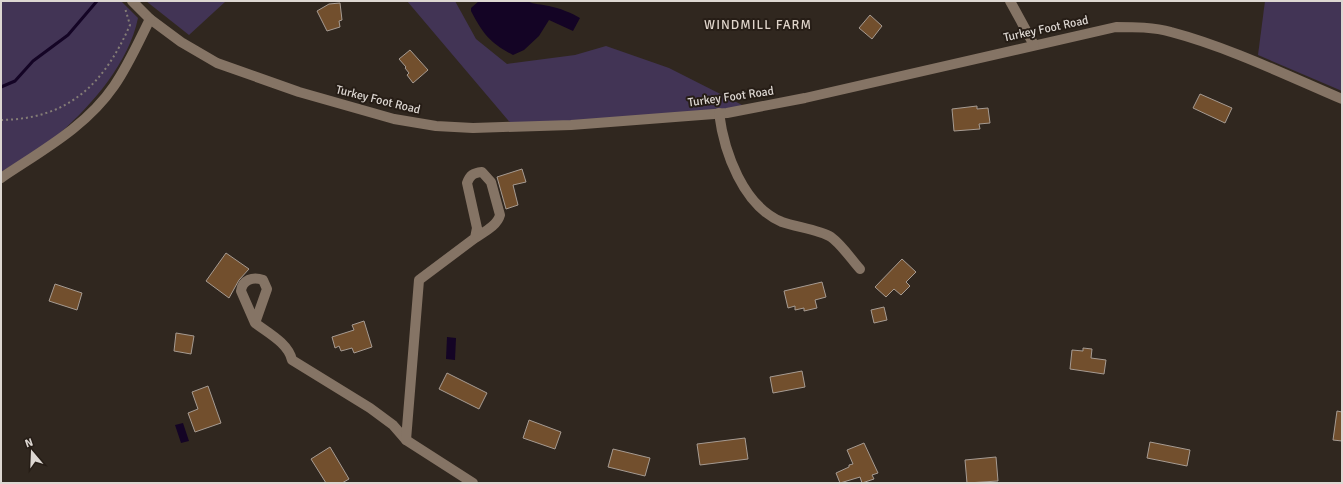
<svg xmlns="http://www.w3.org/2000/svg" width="1343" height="484" font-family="Signika,sans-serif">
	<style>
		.green { fill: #423455 }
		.water { fill: #140425 }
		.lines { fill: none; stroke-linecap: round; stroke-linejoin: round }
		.stream { stroke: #140425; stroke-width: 3 }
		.building { fill: #724f2d; stroke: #a69b92 }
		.path { stroke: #847d76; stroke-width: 2; stroke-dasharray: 2 3; stroke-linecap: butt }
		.minor { stroke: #857465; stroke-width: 10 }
		.labels { text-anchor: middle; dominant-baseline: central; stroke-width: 4; stroke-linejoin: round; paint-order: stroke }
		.street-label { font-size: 12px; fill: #ddd7d2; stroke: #261d16 }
		.neighbourhood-label { font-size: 13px; letter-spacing: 1px; fill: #dfd4ca; stroke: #261d16 }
	</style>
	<rect width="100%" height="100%" fill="#30271f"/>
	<!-- green -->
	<g class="green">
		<path d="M1,1H121L138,18C129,62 93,104 60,133C43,148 20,160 1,172Z"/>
		<polygon points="146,1 226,1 189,35"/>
		<polygon points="407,1 455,1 476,39 507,64 575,55 606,46 669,68 750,109 513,126"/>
		<polygon points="1265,1 1342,1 1342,91 1258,55"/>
	</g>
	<!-- water -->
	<g class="water">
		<path d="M479,1H527C535,5 541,4 549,6C559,8 572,13 580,18L573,31L549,20L539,36L524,50L513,55C490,43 483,34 471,11V8Z"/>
		<polygon points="447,337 456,338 455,360 446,359"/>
		<polygon points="183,423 189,441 181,443 175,425"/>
	</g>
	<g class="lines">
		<!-- stream -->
		<polyline class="stream" points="1,87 15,81 33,61 68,35 97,1"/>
	</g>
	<!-- building -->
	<g class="building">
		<polygon points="340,3 342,20 339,21 340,27 327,31 317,11 329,4"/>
		<polygon points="870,15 882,26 872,39 859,28"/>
		<polygon points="410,50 428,70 413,83 407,75 409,73 405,68 406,67 399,59"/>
		<polygon points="1200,94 1232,108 1225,123 1193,108"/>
		<polygon points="977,106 977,109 988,108 990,123 979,124 980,129 954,131 952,109"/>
		<polygon points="522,169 526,182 513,185 518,205 506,209 497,177"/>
		<polygon points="226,253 249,269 239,280 229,298 206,281"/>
		<polygon points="902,259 916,272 906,282 910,286 901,295 894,289 886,297 875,287"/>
		<polygon points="822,282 826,297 815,300 817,308 804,311 804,308 795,310 795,306 788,308 784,291"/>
		<polygon points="55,284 82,293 77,310 49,301"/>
		<polygon points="884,307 887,320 874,323 871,310"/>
		<polygon points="364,321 372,347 354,353 352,348 341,351 339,346 335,348 332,337 354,330 352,325"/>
		<polygon points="176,333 194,336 191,354 174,351"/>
		<polygon points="1083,348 1092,349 1091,358 1106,360 1104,374 1070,369 1072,350 1083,351"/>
		<polygon points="802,371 805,387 773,393 770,377"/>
		<polygon points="447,373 487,393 479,409 439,389"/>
		<polygon points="208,386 221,423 195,432 188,413 198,409 192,392"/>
		<polygon points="1337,411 1342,412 1342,441 1333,440"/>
		<polygon points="529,420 561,432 555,449 523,438"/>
		<polygon points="745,438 748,459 700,465 697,444"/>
		<polygon points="1150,442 1190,450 1187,466 1147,458"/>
		<polygon points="864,443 878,473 872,475 874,479 862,483 860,477 840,483 836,473 849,467 849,465 853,464 847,450"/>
		<polygon points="330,447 349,479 342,483 326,483 311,459"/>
		<polygon points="613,449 650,458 645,476 608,467"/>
		<polygon points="996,457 998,481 967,483 965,460"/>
	</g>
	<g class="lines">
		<!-- path -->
		<path class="path" d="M1,120C69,119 104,84 130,25L125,8"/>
		<!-- minor -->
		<g class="minor">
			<path d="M132,1L150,19L181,42L217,63L299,92L394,119L436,126L473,128L571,125L727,113L805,98L1116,27C1134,27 1154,27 1171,32C1228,47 1288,76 1342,99"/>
			<polyline points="1010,1 1034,45"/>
			<path d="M719,113C724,152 743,206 782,222C796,227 820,230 831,237C842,245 851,259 860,269"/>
			<path d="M1,178C41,151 86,127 114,86C128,66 139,41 150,19"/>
			<path d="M255,323L241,291C242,280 253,276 263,280L267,289L255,323C268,333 288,343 292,360L370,408L393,425L406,440L473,483"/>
			<path d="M406,440L419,280L475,238L477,228L467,183C470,175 473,173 482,172L491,182L500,215C497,226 484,232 475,238"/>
		</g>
	</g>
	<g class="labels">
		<!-- street labels -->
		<g class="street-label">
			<text transform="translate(1046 29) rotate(-12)">Turkey Foot Road</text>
			<text transform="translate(731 97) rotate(-8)">Turkey Foot Road</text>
			<text transform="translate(378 100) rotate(14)">Turkey Foot Road</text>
		</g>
		<!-- neighbourhood labels -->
		<g class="neighbourhood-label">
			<text x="758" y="25">WINDMILL FARM</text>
		</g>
	</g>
	<!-- border -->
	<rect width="1343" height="484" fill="none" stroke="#ddd7d2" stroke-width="4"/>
	<!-- north arrow -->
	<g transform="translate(32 452) rotate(341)" stroke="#261d16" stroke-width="3" paint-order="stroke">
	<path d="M0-3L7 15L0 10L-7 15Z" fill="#ddd7d2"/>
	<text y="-6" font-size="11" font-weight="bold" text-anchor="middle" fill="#ddd7d2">N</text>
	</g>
</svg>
